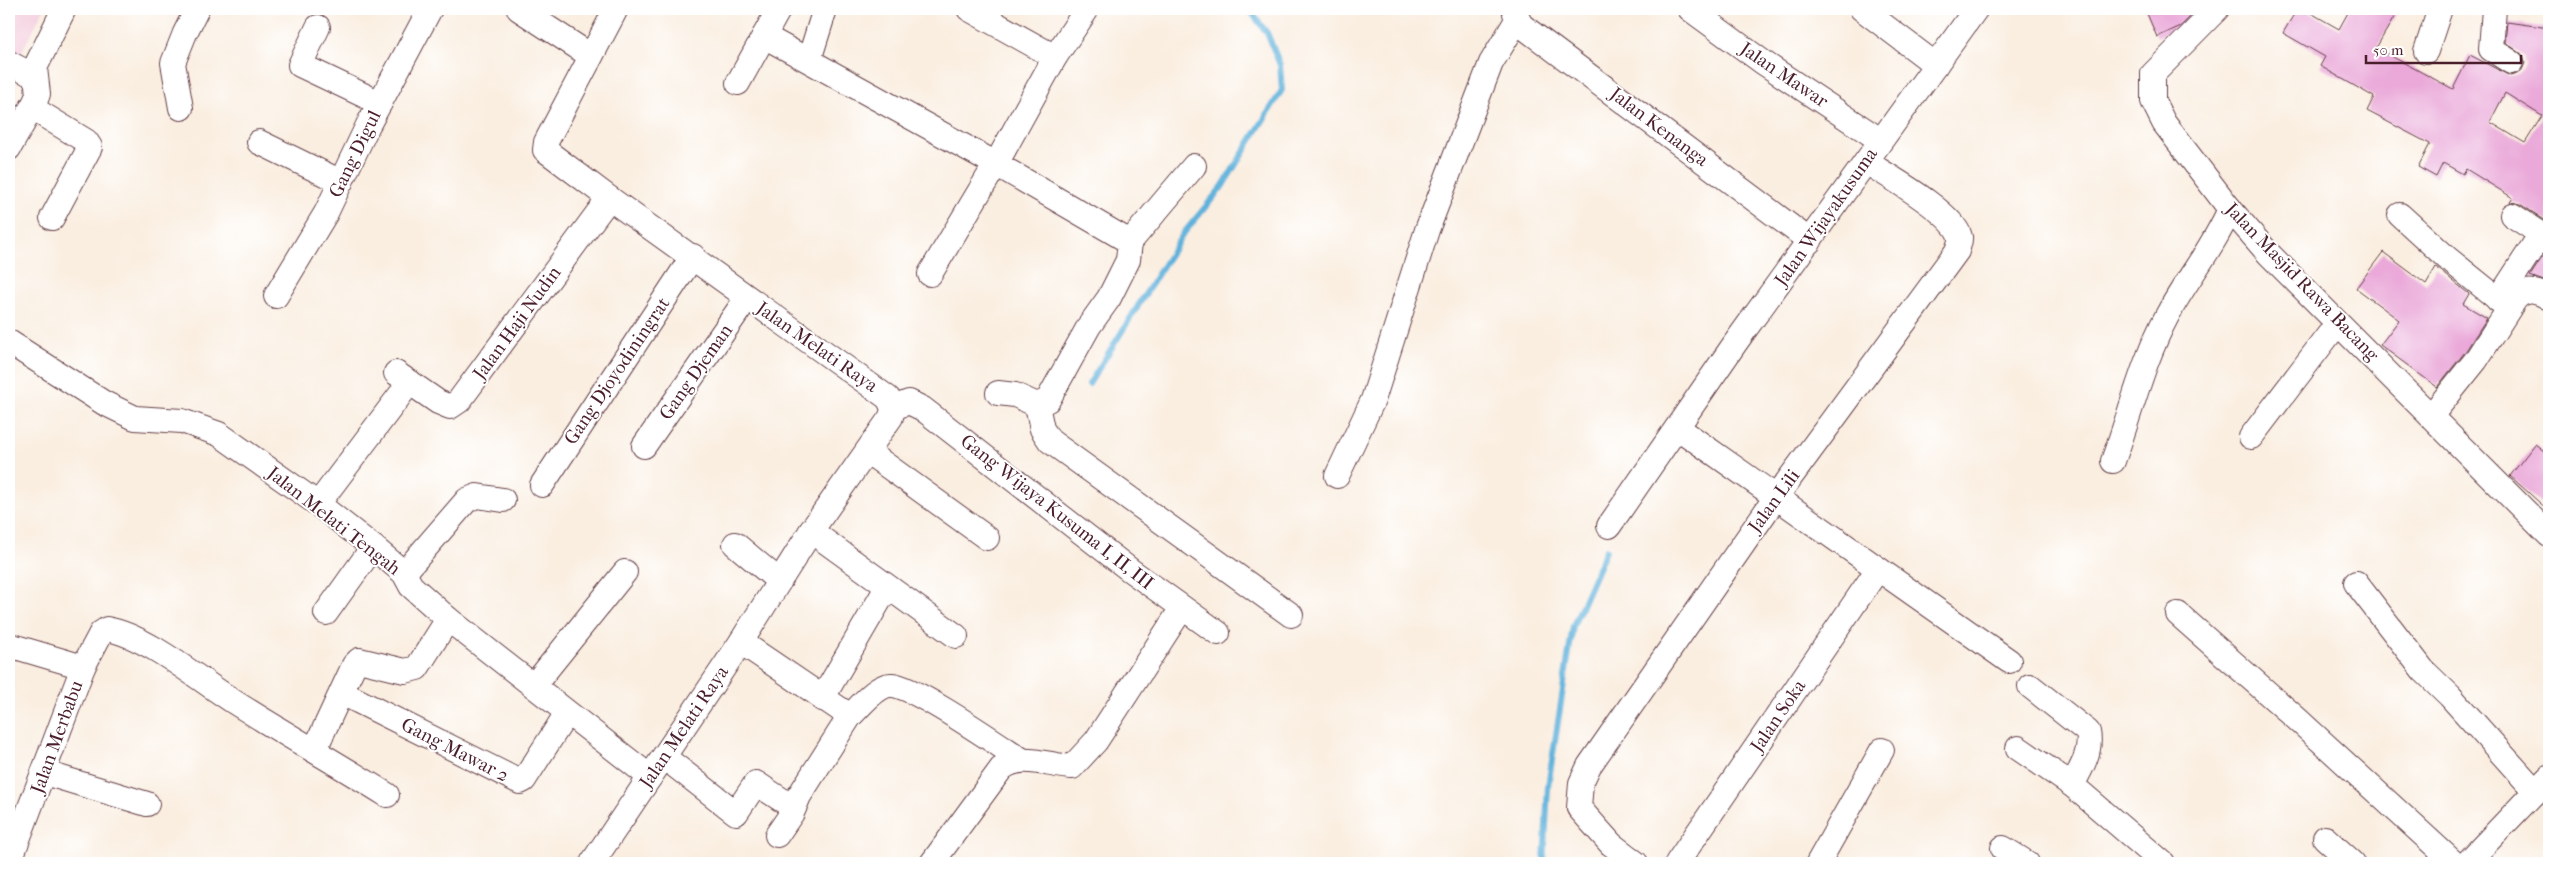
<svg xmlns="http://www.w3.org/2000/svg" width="2558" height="872" font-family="'IM FELL French Canon',serif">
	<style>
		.built { fill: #f4cfde }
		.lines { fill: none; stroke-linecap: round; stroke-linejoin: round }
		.stream { stroke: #61b2dc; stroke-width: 6 }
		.building { fill: #eaa9d9; fill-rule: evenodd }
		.minor-casing { stroke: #643e46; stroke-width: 26 }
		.minor { stroke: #fff; stroke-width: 24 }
		.labels { text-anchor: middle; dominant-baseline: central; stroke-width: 4; stroke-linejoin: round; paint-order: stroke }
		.street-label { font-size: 19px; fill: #4a1f2b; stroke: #fff }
	</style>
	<rect width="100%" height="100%" fill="#fff"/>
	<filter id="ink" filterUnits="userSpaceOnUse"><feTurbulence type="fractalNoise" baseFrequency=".02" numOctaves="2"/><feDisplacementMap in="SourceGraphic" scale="10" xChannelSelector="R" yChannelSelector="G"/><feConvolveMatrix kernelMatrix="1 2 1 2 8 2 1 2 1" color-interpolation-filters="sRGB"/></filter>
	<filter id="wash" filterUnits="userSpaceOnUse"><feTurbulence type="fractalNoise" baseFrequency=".0096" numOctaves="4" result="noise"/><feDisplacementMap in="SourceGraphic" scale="20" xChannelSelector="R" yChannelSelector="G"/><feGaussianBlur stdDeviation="1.12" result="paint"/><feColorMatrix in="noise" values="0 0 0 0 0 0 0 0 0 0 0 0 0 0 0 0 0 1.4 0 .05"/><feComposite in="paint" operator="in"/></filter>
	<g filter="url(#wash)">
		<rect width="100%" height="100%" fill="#faeee0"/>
		<!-- built -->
		<polygon class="built" points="9,9 44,9 20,55 9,62"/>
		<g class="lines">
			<!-- stream -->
			<g class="stream">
				<polyline points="1089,384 1183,234 1222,187 1282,90 1280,65 1267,33 1249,9"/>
				<polyline points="1544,863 1548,786 1573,626 1606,550"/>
			</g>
		</g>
		<g id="blocks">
			<!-- building -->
			<g class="building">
				<polygon points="2145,9 2198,9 2181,26 2157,37"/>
				<path d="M2297,9H2304L2339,29L2350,9H2399L2376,48L2453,89L2470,55L2510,76L2517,74L2522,70L2525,63L2523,55L2505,42L2507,22L2549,28V223L2520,204L2510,202L2513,198L2466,169L2463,174L2443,163L2436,177L2418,167L2430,144L2367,111L2374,97L2320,66L2325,57L2283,33ZM2505,93L2542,116L2525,143L2490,122Z"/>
				<polygon points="2549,247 2549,283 2530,276"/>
				<polygon points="2383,252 2426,284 2436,267 2469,294 2463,304 2487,318 2465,352 2437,387 2380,345 2399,320 2356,288"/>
				<polygon points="2535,444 2549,455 2549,511 2510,476"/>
			</g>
		</g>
	</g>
	<g filter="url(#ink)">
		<use href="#blocks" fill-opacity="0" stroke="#643e46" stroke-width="1"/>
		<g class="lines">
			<defs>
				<g id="minor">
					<polyline points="519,9 591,56"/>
					<polyline points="969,9 1055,57"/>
					<polyline points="1517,9 1515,13 1521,25 1810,241"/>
					<polyline points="1690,9 1764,63 1880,140"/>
					<polyline points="1862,9 1936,65"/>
					<polyline points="2217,9 2153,74 2153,101 2164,123 2230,209 2268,253 2549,535"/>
					<polyline points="2494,9 2491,49 2511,62"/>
					<polyline points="318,27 300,65 380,103"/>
					<polyline points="764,36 996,164 1130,242"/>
					<polyline points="2426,51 2440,9"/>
					<polyline points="809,60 825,9"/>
					<polyline points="9,63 34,76"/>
					<polyline points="738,83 779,9"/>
					<polyline points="32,108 86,141 90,147 52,218"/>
					<polyline points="181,108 173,63 185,33 197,9"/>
					<polyline points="259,142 341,182"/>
					<polyline points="9,148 35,102 38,94 35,68 64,9"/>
					<polyline points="2400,215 2447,258 2509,308"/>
					<polyline points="930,274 996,164 1055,57 1087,9"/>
					<polyline points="276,296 326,213 368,125 430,9"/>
					<polyline points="2498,300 2541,234 2512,215"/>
					<polyline points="9,342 104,403 135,418 182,421 219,434 318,504 373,547 404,573 411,586 448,619 650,777"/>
					<polyline points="396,373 438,402 450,407 459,401 609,198"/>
					<polyline points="998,393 1015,395 1037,405 1048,400 1089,326 1109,298 1128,260 1130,242 1194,166"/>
					<polyline points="1037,405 1042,429 1050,441 1291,615"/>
					<polyline points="893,408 909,402 923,409 1130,570 1218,633"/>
					<path d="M2431,416L2476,360L2516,298C2527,288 2537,291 2549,298"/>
					<polyline points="1678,428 2009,661"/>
					<polyline points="2251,437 2337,324"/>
					<polyline points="644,446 747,298"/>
					<polyline points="868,452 987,538"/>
					<path d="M2113,461C2131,412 2143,360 2168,314C2188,277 2213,248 2230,209"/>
					<polyline points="1337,476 1373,400 1427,230 1491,63 1517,20"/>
					<polyline points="542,485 693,256"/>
					<polyline points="318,504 410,382"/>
					<polyline points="1609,526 1736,342 1976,9"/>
					<polyline points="811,531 956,636"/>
					<polyline points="735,544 779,581"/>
					<polyline points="404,573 467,500 477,496 503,500"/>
					<polyline points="2356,583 2423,670 2450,696 2536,792"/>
					<polyline points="326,613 373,547"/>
					<polyline points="2178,614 2297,719 2454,863"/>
					<polyline points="741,642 850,716 799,796 792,813 777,835"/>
					<polyline points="9,645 83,667"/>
					<polyline points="535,684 625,572"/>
					<path d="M2030,686L2088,732C2092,751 2081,769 2072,785"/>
					<polyline points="342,693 520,782 524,780 567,713"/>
					<polyline points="822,699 882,596"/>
					<path d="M850,716C860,707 877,684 892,685C914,686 999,745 1022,760"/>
					<polyline points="2018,748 2072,785 2163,863"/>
					<polyline points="315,749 354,665 359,660 405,671 417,668 448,619"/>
					<polyline points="664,757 736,813 756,783 794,808"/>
					<polyline points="45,773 147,804"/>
					<polyline points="2325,838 2353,863"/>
					<polyline points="2003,848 2027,863"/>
					<path d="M9,863L83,667L101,633L107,629C148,636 203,683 239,705C288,736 338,764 387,795"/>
					<polyline points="592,863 741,642 811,531 891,417 893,408 888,398 609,198 545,150 546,142 616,9"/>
					<path d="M932,863L1001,769C1021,752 1048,766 1072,767L1096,741L1182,608"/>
					<path d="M1636,863L1611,844L1579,808L1581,783L1589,766L1776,497L1957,251C1958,247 1961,241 1960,237C1954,213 1888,176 1866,162"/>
					<polyline points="1677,863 1878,569"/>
					<polyline points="1818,863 1882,750"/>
					<polyline points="2467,863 2549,777"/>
				</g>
			</defs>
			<!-- minor casing -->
			<use href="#minor" class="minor-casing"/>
			<!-- minor -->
			<use href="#minor" class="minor"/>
		</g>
	</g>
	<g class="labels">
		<!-- street labels -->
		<g class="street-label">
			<text transform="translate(1784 75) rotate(34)">Jalan Mawar</text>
			<text transform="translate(1659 127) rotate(37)">Jalan Kenanga</text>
			<text transform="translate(355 154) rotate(-64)">Gang Digul</text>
			<text transform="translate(1826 217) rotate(-55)">Jalan Wijayakusuma</text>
			<text transform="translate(2302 282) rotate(46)">Jalan Masjid Rawa Bacang</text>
			<text transform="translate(517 323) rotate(-54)">Jalan Haji Nudin</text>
			<text transform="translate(817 347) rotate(35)">Jalan Melati Raya</text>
			<text transform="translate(617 371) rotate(-56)">Gang Djoyodiningrat</text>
			<text transform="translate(696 372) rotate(-55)">Gang Djeman</text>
			<text transform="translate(1774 501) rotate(-54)">Jalan Lili</text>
			<text transform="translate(1057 512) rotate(38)">Gang Wijaya Kusuma I, II, III</text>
			<text transform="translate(334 521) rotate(38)">Jalan Melati Tengah</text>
			<text transform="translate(1778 716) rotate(-56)">Jalan Soka</text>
			<text transform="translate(684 727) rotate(-56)">Jalan Melati Raya</text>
			<text transform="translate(57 737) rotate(-70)">Jalan Merbabu</text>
			<text transform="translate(455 750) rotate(27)">Gang Mawar 2</text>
		</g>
	</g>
	<!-- margin -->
	<rect width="2558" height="872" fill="none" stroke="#fff" stroke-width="30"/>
	<!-- scale -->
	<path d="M2366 55v8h155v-8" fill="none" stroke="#4a1f2b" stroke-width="2.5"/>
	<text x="2373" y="55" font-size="15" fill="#4a1f2b" stroke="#ffffff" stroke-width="4" paint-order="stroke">50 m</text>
</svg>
